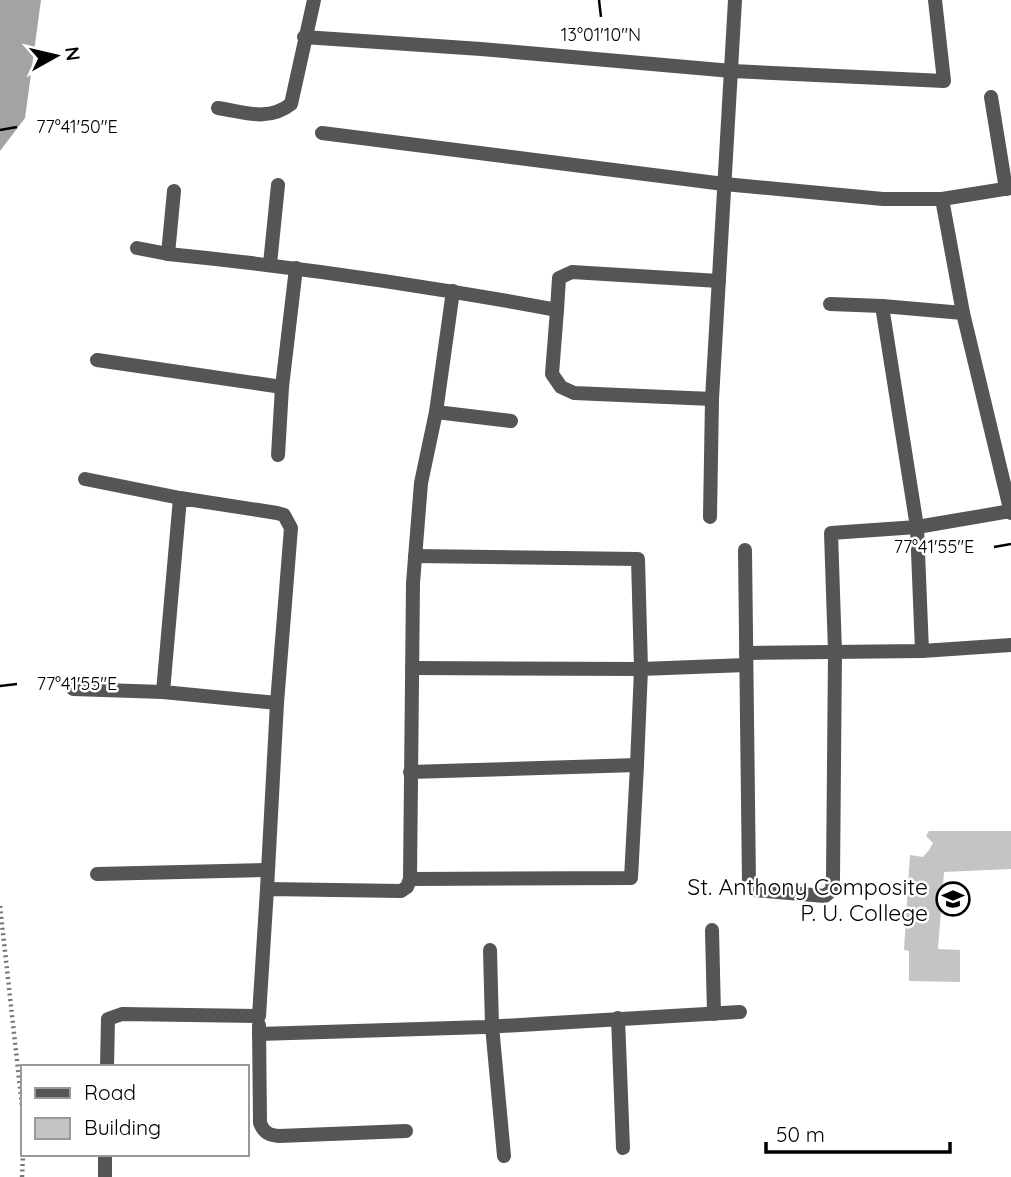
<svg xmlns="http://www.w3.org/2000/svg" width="1011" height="1177" font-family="Quicksand,sans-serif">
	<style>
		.water { fill: #a3a3a3 }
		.building { fill: #c4c4c4 }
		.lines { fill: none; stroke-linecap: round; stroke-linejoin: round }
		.path { stroke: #777; stroke-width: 4.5; stroke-dasharray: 2 3.5; stroke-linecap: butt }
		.street { stroke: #555; stroke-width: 14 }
		.ticks { fill: none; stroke: #000; stroke-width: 2.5 }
		.labels { text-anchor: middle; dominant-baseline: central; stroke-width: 5; stroke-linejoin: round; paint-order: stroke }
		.poi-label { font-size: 23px; fill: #000; stroke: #fff; text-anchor: end }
		.ticks-label { font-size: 18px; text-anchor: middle; fill: #000; stroke: #fff; stroke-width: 5; stroke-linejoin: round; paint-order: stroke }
	</style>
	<rect width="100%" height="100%" fill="#fff"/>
	<!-- water -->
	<polygon class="water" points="0,0 41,0 25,118 0,151"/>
	<!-- building -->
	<polygon class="building" points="929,831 1011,831 1011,869 944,872 938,949 960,950 960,982 909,981 909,951 904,950 910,855 923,857 929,850 933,843 926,836"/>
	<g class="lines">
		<!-- path -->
		<g class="path">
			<polyline points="0,906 23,1115"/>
			<polyline points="22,1177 23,1154"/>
		</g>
		<!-- street -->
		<g class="street">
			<polyline points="304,37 481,49 732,71 944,81 935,0"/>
			<polyline points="991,97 1006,189"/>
			<path d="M218,108C244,112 268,122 291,104L314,0"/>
			<polyline points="322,133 724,184 883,199 942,199 1011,188"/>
			<polyline points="942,199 963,313 1011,513"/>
			<polyline points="137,248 168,254 174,191"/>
			<path d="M168,254C299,267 428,286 557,310L559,278L572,272L719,281"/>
			<polyline points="270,264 278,185"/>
			<polyline points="830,304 882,306 963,313"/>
			<polyline points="882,306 917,527 922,651"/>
			<polyline points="557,310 552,374 561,387 574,393 712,399 735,0"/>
			<polyline points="97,360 282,387"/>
			<polyline points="436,412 511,421"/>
			<polyline points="278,455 282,387 296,268"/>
			<polyline points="85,479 180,498"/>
			<polyline points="710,517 712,399"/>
			<polyline points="745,550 749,884 754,890 825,896 832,890 833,878 835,652 831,533 917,527 1011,511"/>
			<polyline points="746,653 922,651 1011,645"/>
			<polyline points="412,668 641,669 746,665"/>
			<polyline points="73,689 163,692"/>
			<polyline points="410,772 637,765 641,669 638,559 415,556"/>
			<polyline points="97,874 267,870"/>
			<polyline points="410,879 631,878 637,765"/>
			<polyline points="267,889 277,703 291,528 284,515 277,513 180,498 163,692 277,703"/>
			<polyline points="712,930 714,1014"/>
			<polyline points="490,950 492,1026 504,1156"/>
			<polyline points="618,1018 623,1148"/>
			<path d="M259,1025L260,1123C264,1133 269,1135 279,1136L406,1131"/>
			<polyline points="259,1034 485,1027 740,1012"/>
			<polyline points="107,1067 108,1019 122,1014 259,1016 267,889 401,891 407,887 410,879 413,583 421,483 436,412 453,291"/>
			<polyline points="105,1177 105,1154"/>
		</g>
	</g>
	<!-- ticks -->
	<path class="ticks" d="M599,0L601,17M0,130L17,127M994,547L1011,544M0,686L17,684"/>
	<!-- icons -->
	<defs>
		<symbol id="university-ring" viewBox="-11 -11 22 22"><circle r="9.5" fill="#fff" stroke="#000" stroke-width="1.5"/><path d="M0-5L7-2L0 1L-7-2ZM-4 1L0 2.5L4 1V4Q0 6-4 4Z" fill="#000"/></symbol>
	</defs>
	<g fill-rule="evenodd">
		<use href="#university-ring" x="934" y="880" width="38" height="38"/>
	</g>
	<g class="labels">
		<!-- poi labels -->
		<g class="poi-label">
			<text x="928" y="886">St. Anthony Composite<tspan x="928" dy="26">P. U. College</tspan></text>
		</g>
	</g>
	<g class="ticks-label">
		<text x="601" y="41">13°01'10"N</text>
		<text x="77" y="133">77°41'50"E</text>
		<text x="934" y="553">77°41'55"E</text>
		<text x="77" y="690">77°41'55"E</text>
	</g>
	<!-- legend -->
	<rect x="21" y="1065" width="228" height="91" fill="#ffffff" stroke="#999999" stroke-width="2"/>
	<rect x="35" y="1088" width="35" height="10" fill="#555555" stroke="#999999" stroke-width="2"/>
	<text x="84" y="1100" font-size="21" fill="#000000">Road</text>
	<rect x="35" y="1118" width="35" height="21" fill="#c4c4c4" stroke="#999999" stroke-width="2"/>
	<text x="84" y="1135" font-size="21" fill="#000000">Building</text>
	<!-- north arrow -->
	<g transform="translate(56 56) rotate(82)" stroke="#ffffff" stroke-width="5" paint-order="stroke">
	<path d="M0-5L12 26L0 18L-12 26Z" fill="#000000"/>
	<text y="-10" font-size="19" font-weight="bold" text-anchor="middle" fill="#000000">N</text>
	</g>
	<!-- scale -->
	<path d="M766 1142v10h184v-10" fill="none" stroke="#000000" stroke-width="3.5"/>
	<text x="776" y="1142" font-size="21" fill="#000000" stroke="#ffffff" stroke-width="5" paint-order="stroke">50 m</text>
</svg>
